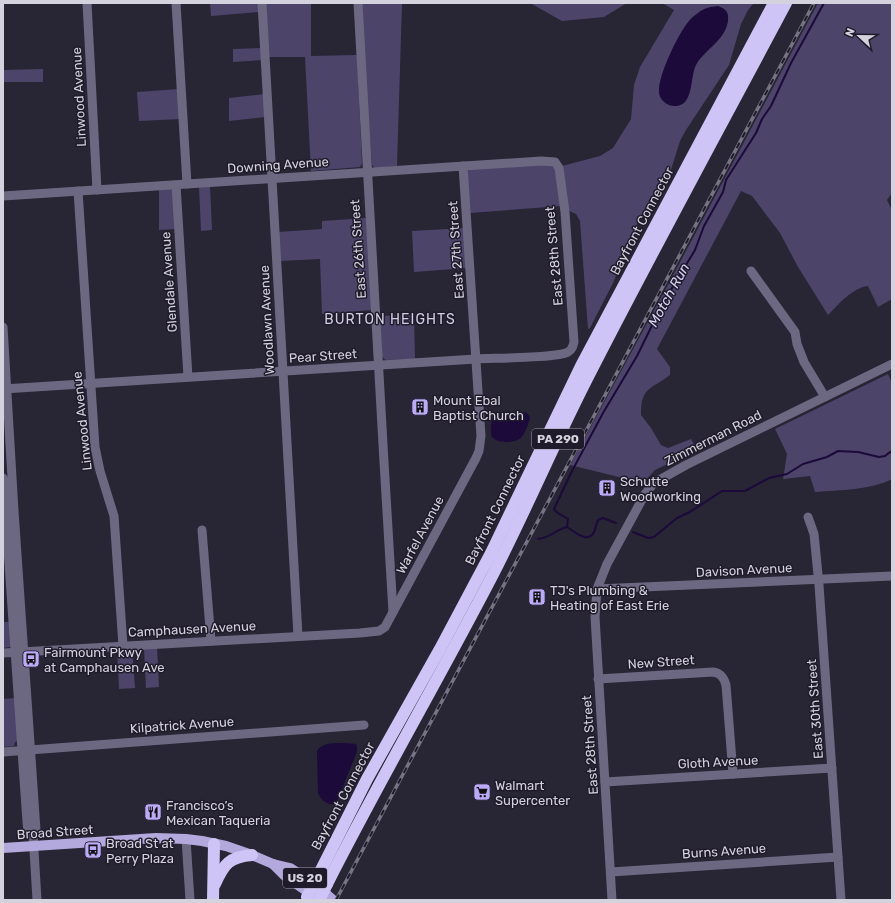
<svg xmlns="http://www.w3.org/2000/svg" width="895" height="903" font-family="Rubik,sans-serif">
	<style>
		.green { fill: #4d446a }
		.water { fill: #1b0a3a }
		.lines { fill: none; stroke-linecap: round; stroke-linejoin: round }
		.stream { stroke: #1b0a3a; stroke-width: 2 }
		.minor { stroke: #6d6881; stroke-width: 9 }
		.major { stroke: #b3a9dc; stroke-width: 10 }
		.highway { stroke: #cec4f6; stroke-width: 12 }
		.rail-casing { stroke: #767482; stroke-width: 3.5 }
		.rail { stroke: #1f1b2b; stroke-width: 2; stroke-dasharray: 6; stroke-linecap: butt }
		.highway-bridge { stroke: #cec4f6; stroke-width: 12 }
		.labels { text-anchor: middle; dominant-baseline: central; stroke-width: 3; stroke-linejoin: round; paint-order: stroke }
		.shield { fill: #1f1b2b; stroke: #9e9ba8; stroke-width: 1 }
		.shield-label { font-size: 12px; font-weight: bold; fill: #d4d2dd }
		.street-label { font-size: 13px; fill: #d4d2dd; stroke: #1f1b2b }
		.poi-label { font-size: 13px; fill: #d4d2dd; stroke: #1f1b2b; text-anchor: start }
		.water-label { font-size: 14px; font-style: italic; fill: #d7d1f3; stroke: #1f1b2b }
		.neighbourhood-label { font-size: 14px; letter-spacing: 1px; fill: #d1cee3; stroke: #1f1b2b }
	</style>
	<rect width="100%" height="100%" fill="#282535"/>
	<!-- green -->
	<g class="green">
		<polygon points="210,3 259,3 259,12 211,16"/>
		<polygon points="266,3 311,3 311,56 357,55 362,163 360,167 311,171 305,57 269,57"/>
		<polygon points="362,3 402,3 397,166 375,168 372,165 366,89"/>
		<polygon points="530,3 627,3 604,17 562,21"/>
		<polygon points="662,3 754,3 748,10 741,24 729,65 686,130 680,141 670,173 639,219 613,283 590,328 588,329 580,221 576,214 567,210 562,166 600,156 613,148 631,119 634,85 640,67 674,10"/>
		<path d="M818,3H892V193L887,200L892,210V299L878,307L868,286C852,288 839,304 828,315L798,267L780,233L752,196L741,191L657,349L670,367V375C651,390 641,386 641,415L651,428L661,445L668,448L691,439L697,450L655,470L643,483L570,465L669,283Z"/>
		<polygon points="261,48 262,60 233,62 233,49"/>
		<polygon points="43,69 43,82 3,82 3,70"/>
		<polygon points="179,89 181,119 139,121 137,92"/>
		<polygon points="264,94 266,117 229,121 229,98"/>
		<polygon points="526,165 551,165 555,168 561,206 470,213 467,173 469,169"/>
		<polygon points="210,186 212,230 201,231 199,187"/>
		<polygon points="169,188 173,191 176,229 159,230 159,189"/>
		<polygon points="366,218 372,310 322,314 320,259 280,261 278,232 322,229 322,221"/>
		<polygon points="465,228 467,268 414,272 412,231"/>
		<polygon points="414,315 415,359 386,360 384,359 382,356 380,316"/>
		<path d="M888,374L892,383V479C871,490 839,490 815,492L810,476L783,479L787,454L775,429Z"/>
		<polygon points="3,622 10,622 12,645 10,647 3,648"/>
		<polygon points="157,647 159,687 146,688 144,648"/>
		<polygon points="132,648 135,688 119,689 117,649"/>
		<polygon points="15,698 18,741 15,742 14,746 3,747 3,699"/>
	</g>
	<!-- water -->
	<g class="water">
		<path d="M718,6C726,9 729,12 728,21C725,41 705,49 696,65C690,76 694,104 677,106C668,107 658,100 659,90C659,74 678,34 689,21C691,18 695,15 698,13C704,8 710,7 718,6Z"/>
		<path d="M520,412L527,413L530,417C529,423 525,433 521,438C515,443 499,444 493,438C490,435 491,430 491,426C492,421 492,418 495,414Z"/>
		<path d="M345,743L356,744L357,747V752L337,801L335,804C326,805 321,800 318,793L317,751C322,742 336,743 345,743Z"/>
	</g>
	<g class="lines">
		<!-- stream -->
		<g class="stream">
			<path d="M567,527L568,519C563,515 558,515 554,509L572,471L603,413L637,356L663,303L695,250L704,226L723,192L726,180L756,133L762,119L771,106L791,63L824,3"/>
			<path d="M567,527C575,532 588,544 594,532C596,528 596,524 598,520L603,518L616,523"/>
			<polyline points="633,532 648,538 654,537 677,518 690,512 722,491 745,491 769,478 787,474 803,464 827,457 838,451 858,452 879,457 885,456 890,452 892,453"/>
			<path d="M538,539C550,538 557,529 567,527"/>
		</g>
		<!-- minor -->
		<g class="minor">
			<polyline points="87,3 97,190"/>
			<polyline points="176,3 187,184"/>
			<polyline points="262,3 298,636"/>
			<path d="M358,3C368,206 381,409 393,612"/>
			<polyline points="176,185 188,377"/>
			<polyline points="78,191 95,447 100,471 114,516 123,646"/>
			<path d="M3,196L541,161L555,162L559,168L565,212L574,342C573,346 572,350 568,352C559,358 492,358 476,359L3,389"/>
			<polyline points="751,271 795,332 797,344 804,362 825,397"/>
			<polyline points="3,327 14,511 36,830 33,834 28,831 27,822 3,478"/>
			<polyline points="808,517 814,534 819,585 841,900"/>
			<polyline points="202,530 211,641"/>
			<polyline points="597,589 892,576"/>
			<polyline points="3,653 360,633 379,631 385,627 476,458 479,451 481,436 463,166"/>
			<path d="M598,679L713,672C721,673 724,678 726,685L733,774"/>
			<polyline points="3,752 364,725"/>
			<polyline points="605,782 832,768"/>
			<polyline points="33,834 37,900"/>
			<polyline points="186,839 190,900"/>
			<polyline points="611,872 838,857"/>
			<polyline points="612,900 595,617 597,589 607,564 645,494 654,483 686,465 892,364"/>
		</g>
		<!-- major -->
		<g class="major">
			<polyline points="3,848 156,838 186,839 202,841 226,846 252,855 273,864 290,868 316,885 333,900"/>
			<polyline points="273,864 285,876 315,897"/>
		</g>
		<!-- highway -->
		<g class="highway">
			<polyline points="318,876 367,779 440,649 491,553 581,366 774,3"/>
			<path d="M215,884C224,864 229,857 252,855"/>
			<path d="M327,884C379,781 437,682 490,580C526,511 556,438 592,369C655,246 721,125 786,3"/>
			<polyline points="213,900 214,844"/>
		</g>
		<defs>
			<polyline id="rail" points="336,900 814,3"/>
		</defs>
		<!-- rail casing -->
		<use href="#rail" class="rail-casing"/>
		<!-- rail -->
		<use href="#rail" class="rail"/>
		<!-- highway-bridge -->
		<g class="highway-bridge">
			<polyline points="307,897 318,876"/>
			<polyline points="319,900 327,884"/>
		</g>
	</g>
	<!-- icons -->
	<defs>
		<symbol id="building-square" viewBox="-11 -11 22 22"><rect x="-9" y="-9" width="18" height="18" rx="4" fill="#bbaaf6" stroke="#1f1b2b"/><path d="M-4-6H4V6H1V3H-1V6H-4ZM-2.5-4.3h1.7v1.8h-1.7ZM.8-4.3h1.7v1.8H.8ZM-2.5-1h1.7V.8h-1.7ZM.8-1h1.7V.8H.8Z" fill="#111"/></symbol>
		<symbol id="bus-square" viewBox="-11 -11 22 22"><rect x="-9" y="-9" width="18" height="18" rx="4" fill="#bbaaf6" stroke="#1f1b2b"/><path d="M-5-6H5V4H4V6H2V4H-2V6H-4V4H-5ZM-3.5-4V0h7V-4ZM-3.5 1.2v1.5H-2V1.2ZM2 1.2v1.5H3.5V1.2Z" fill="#111"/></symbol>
		<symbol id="supermarket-square" viewBox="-11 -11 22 22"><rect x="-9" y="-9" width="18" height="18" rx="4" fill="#bbaaf6" stroke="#1f1b2b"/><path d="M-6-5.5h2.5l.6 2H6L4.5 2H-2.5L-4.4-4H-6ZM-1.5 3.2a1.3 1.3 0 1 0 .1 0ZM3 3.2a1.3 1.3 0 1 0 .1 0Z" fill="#111"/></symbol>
		<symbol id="restaurant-square" viewBox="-11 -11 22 22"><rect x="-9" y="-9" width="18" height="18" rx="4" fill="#bbaaf6" stroke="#1f1b2b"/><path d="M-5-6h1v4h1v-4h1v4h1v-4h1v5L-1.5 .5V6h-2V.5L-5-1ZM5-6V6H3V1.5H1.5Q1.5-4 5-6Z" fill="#111"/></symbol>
	</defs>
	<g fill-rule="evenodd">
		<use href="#building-square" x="410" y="397" width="20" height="20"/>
		<use href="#building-square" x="597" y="478" width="20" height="20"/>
		<use href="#building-square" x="527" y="587" width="20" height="20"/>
		<use href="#bus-square" x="21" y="649" width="20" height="20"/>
		<use href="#supermarket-square" x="472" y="782" width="20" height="20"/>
		<use href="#restaurant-square" x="143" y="802" width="20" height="20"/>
		<use href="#bus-square" x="83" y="840" width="20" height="20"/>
	</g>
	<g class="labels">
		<!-- shield labels -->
		<g class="shield">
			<rect x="532" y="429" width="52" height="20" rx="3"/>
			<rect x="283" y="868" width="44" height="20" rx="3"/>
		</g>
		<g class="shield-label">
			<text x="558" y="439">PA 290</text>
			<text x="305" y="878">US 20</text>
		</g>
		<!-- street labels -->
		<g class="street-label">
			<text transform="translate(79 97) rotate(-93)">Linwood Avenue</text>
			<text transform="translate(278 165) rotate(-4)">Downing Avenue</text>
			<text transform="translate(642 221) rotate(-62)">Bayfront Connector</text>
			<text transform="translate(358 249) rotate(-94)">East 26th Street</text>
			<text transform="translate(456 250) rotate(-94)">East 27th Street</text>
			<text transform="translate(554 256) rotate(-95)">East 28th Street</text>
			<text transform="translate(169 282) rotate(-94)">Glendale Avenue</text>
			<text transform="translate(267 320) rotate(-93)">Woodlawn Avenue</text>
			<text transform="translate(323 356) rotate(-4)">Pear Street</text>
			<text transform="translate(82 421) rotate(-96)">Linwood Avenue</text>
			<text transform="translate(713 438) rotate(-27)">Zimmerman Road</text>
			<text transform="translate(495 510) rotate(-64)">Bayfront Connector</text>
			<text transform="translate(420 535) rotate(-62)">Warfel Avenue</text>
			<text transform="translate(744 570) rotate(-3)">Davison Avenue</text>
			<text transform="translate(192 629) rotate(-3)">Camphausen Avenue</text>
			<text transform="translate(661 662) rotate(-4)">New Street</text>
			<text transform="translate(815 709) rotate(-94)">East 30th Street</text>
			<text transform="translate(182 725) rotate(-4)">Kilpatrick Avenue</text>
			<text transform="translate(590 745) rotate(-94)">East 28th Street</text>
			<text transform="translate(718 762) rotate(-3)">Gloth Avenue</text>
			<text transform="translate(343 796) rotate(-62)">Bayfront Connector</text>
			<text transform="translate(55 832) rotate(-4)">Broad Street</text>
			<text transform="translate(724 851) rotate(-4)">Burns Avenue</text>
		</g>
		<!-- poi labels -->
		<g class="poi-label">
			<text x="433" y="400">Mount Ebal<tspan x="433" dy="15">Baptist Church</tspan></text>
			<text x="620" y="481">Schutte<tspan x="620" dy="15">Woodworking</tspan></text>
			<text x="550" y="590">TJ's Plumbing &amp;<tspan x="550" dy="15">Heating of East Erie</tspan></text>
			<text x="44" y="652">Fairmount Pkwy<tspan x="44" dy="15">at Camphausen Ave</tspan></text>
			<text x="495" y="785">Walmart<tspan x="495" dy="15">Supercenter</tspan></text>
			<text x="166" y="805">Francisco’s<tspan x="166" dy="15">Mexican Taqueria</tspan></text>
			<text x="106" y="843">Broad St at<tspan x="106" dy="15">Perry Plaza</tspan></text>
		</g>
		<!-- water labels -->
		<g class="water-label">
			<text transform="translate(669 295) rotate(-61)">Motch Run</text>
		</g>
		<!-- neighbourhood labels -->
		<g class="neighbourhood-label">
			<text x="390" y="319">BURTON HEIGHTS</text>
		</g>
	</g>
	<!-- border -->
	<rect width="895" height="903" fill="none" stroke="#d4d2dd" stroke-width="8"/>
	<!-- north arrow -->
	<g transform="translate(859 36) rotate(292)" stroke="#1f1b2b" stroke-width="3" paint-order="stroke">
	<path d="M0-3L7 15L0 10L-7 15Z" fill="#d4d2dd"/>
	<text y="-6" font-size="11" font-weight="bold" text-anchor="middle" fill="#d4d2dd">N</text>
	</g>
</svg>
